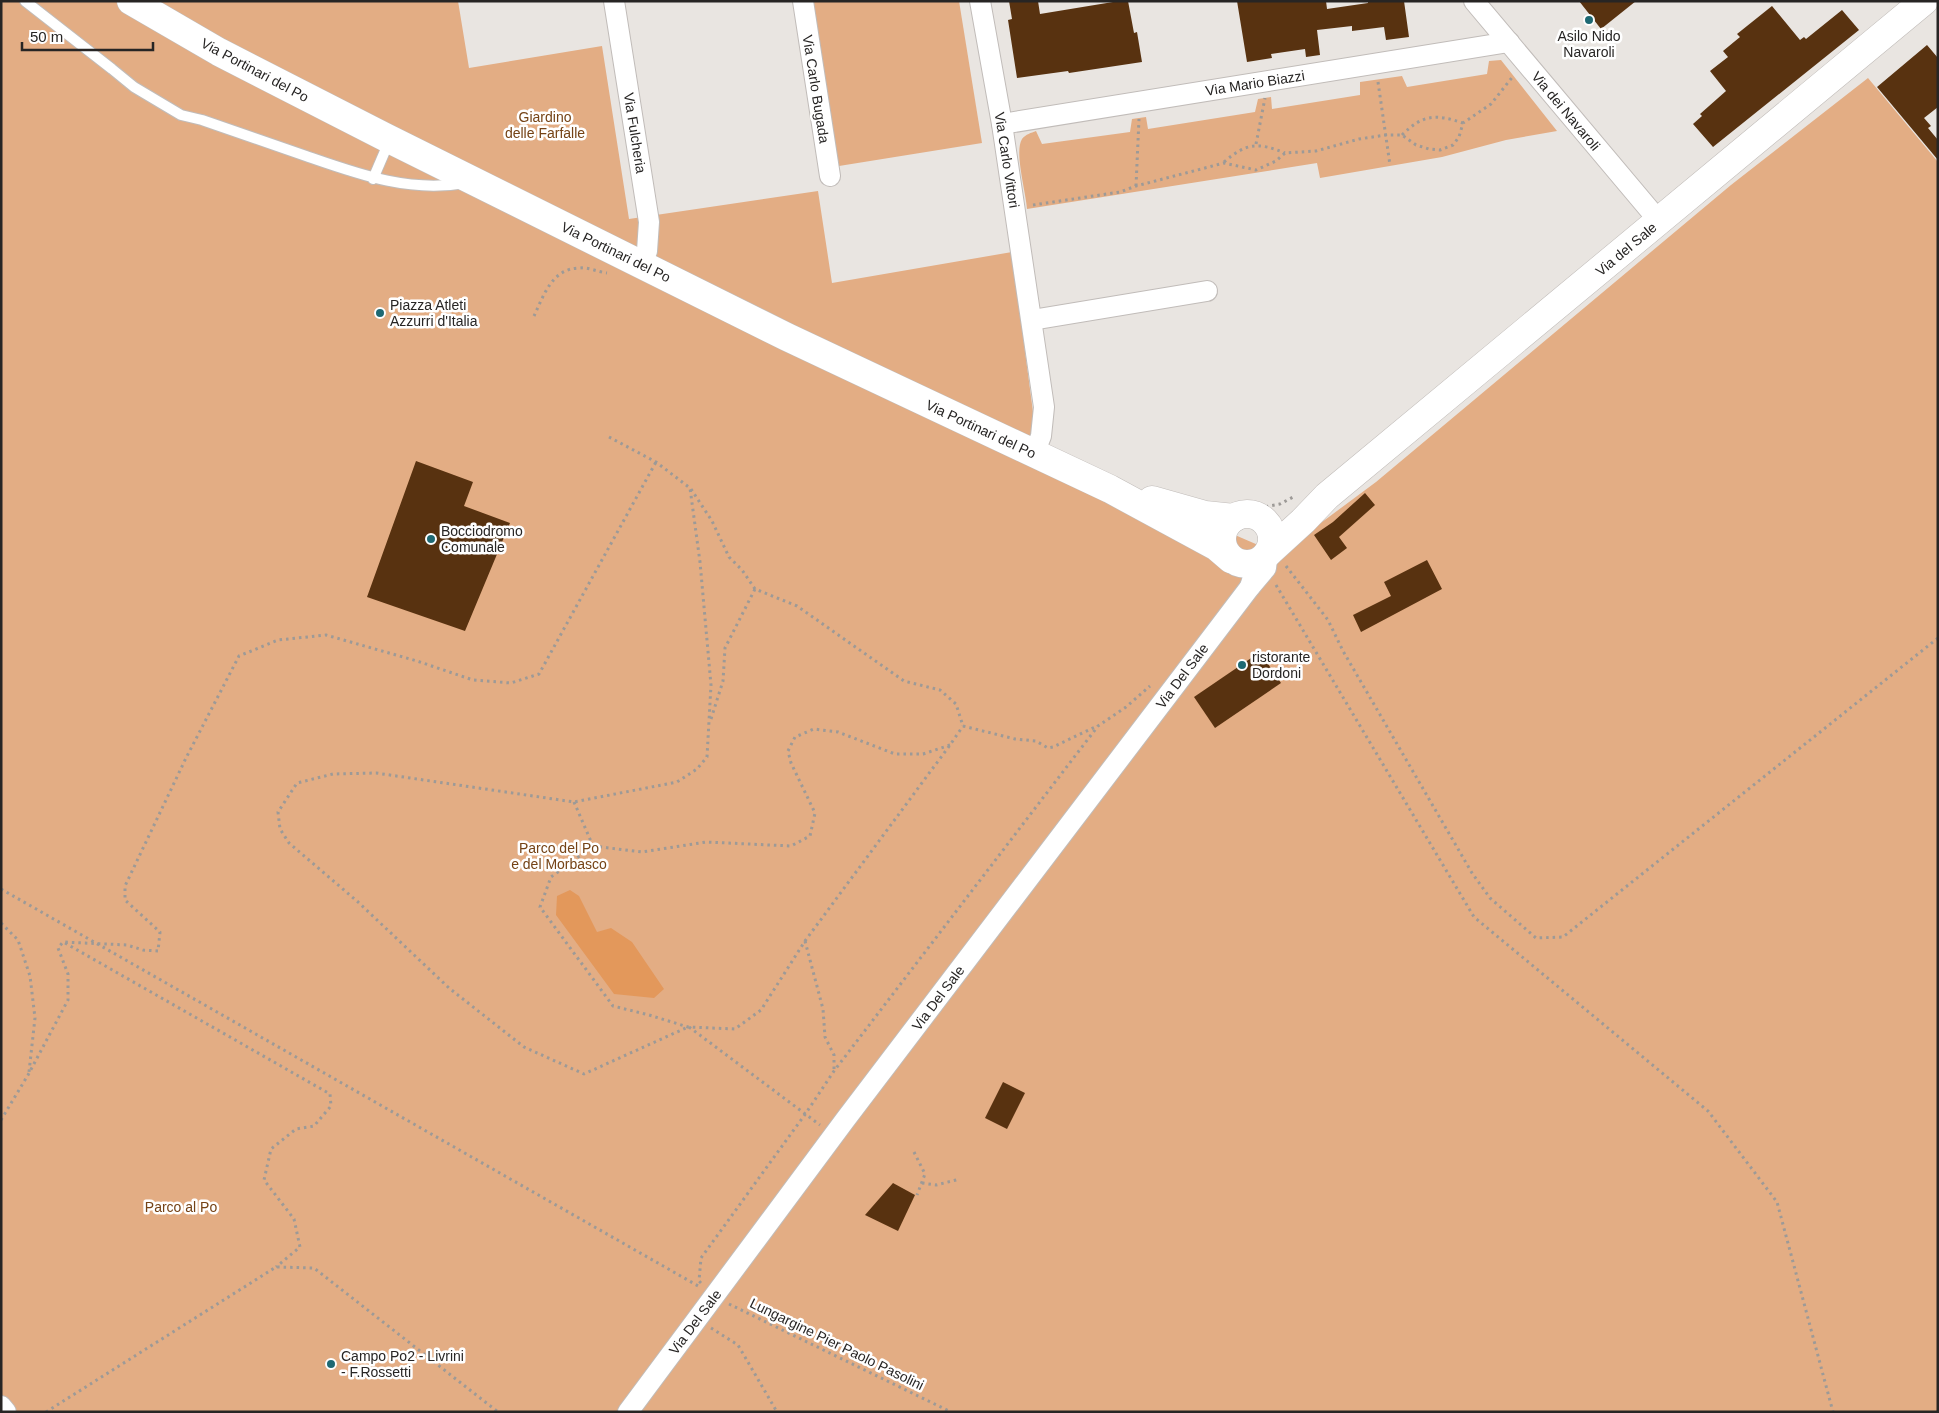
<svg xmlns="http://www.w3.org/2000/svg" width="1939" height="1413" font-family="Helvetica,sans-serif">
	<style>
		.green { fill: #e3ad84 }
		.water { fill: #e3985b }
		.building { fill: #583210 }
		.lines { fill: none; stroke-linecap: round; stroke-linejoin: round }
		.lane-casing { stroke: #c1bcb9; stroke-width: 12 }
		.street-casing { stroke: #c1bcb9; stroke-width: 22 }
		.secondary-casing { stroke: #c1bcb9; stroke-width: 29 }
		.path { stroke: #9d9a97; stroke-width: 3; stroke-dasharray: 2.5 4; stroke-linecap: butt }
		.lane { stroke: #fff; stroke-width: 10 }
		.street { stroke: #fff; stroke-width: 20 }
		.secondary { stroke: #fff; stroke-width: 28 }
		.poi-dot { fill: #1e6973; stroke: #fff; stroke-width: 2 }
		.labels { text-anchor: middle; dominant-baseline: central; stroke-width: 5; stroke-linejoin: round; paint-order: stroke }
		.poi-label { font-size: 14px; fill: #272524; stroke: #fff; text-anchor: start }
		.street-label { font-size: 14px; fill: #272524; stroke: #fff }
		.park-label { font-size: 14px; fill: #754316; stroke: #fff }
	</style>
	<rect width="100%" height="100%" fill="#e9e5e1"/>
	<!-- green -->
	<g class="green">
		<polygon points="1,1 458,1 469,68 602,46 629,219 818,191 832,283 1012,252 1038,450 1279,554 1376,482 1731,185 1868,78 1938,162 1938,1412 1,1412"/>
		<polygon points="812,1 959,1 982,143 839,166"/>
		<path d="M1501,60L1557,131L1506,140L1442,157L1320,178L1317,163L1027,209C1026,192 1014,152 1022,139C1026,134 1031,133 1036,131L1042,144L1130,132L1132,119L1146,117L1148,129L1255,112L1258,99L1271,97L1272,109L1360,95V82L1402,76L1407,87L1487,74L1489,61Z"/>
	</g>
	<!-- water -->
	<polygon class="water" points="570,890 579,896 597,932 611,928 632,942 664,989 654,998 614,994 556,915 557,896"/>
	<!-- building -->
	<g class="building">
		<polygon points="1009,1 1038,1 1040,14 1119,1 1128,1 1134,33 1137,32 1142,62 1069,73 1068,71 1017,78 1008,20 1012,19"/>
		<polygon points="1237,1 1326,1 1327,9 1368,3 1368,1 1404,1 1409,37 1386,40 1384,27 1352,31 1352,26 1317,30 1320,55 1306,57 1305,49 1271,54 1272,58 1247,62"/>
		<polygon points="1579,1 1636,1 1601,29"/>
		<polygon points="1772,6 1800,40 1804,37 1806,39 1842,10 1859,30 1713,147 1693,124 1702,116 1700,114 1726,91 1710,71 1728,57 1723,51 1740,37 1737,34"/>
		<polygon points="1927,45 1938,58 1938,107 1924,118 1931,126 1928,128 1938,140 1938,160 1877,87"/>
		<polygon points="416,461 473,482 464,506 510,523 465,631 367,597"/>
		<polygon points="1365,493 1375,505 1339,537 1347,548 1331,560 1314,535 1333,522"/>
		<polygon points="1427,560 1442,589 1361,632 1353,615 1391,596 1384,582"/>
		<polygon points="1260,652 1281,683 1215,728 1194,697"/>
		<polygon points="1003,1082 1025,1093 1007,1129 985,1118"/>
		<polygon points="893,1183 915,1195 898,1231 865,1215"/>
	</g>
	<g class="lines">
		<defs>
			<g id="lane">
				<path d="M25,1L112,69L134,87L181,115L202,120C237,132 271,144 306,156C358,174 409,193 465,183"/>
				<polyline points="373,179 385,151 385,140"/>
			</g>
			<g id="street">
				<polyline points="614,1 649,222 647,251 641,265"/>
				<polyline points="803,1 830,176"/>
				<polyline points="980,1 1002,124 1044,407 1041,436 1034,454"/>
				<polyline points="1474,1 1659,221"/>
				<polyline points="1002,124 1509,42"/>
				<polyline points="1032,320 1207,291"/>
				<polyline points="1244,564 1253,565 1254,574 1250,587"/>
				<polyline points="1,1406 6,1412"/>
				<polyline points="628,1412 845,1120 1250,587 1266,568 1267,559 1264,558"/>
			</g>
			<g id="secondary">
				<polyline points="131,1 219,52 385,137 787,337 1110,489 1217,547 1231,559"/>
				<polyline points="1152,500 1205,515 1234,518"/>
				<circle cx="1247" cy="539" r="25"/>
				<polyline points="1268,553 1303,521 1327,496 1924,1"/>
			</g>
		</defs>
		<!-- lane casing -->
		<use href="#lane" class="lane-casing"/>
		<!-- street casing -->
		<use href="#street" class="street-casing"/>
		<!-- secondary casing -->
		<use href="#secondary" class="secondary-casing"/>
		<!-- path -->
		<g class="path">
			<polyline points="1378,82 1390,165"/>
			<path d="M1402,135C1423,114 1436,114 1463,123"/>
			<polyline points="1256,144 1265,98"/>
			<path d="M1224,162C1246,143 1258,142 1285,153"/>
			<polyline points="1136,186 1139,119"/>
			<polyline points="1033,205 1120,192 1136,186 1224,163 1256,170 1276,161 1285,153 1316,151 1359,139 1386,135 1402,135 1416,145 1429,149 1440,150 1453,145 1459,137 1463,123 1491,104 1514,75"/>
			<path d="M534,316C544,295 552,268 580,268C588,267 598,272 607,273"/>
			<polyline points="609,437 656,462 690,488 700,562 711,685 707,757 697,769 677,782 574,802 376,773 333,774 297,783 278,812 280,829 289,843 358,902 449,988 524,1047 584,1074 688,1027"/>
			<polyline points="691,489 712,521 729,557 742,570 755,589 797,606 904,681 940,690 956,704 963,726"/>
			<polyline points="1253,509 1280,504 1295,496"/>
			<polyline points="1286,566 1328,620 1343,651 1472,873 1490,898 1536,938 1563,937 1938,638"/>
			<polyline points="1276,585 1474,917 1708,1111 1777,1202 1833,1412"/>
			<polyline points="711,719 723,681 725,648 755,589"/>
			<polyline points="963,726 1015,739 1036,741 1048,748 1053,747 1097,726"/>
			<polyline points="950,745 923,754 895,754 838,732 814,729 795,737 788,751 791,763 815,813 810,836 791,846 706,842 642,852 593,846 551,877 540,907 613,1006 649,1015 688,1027 735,1029 761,1010 805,941 950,745 963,726"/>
			<polyline points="574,802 593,846"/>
			<polyline points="1,889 700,1287"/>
			<polyline points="1,923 18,940 30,976 35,1018 29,1072"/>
			<polyline points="805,941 823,1009 825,1037 834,1055 834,1070"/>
			<polyline points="65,943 330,1094 331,1106 314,1126 296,1129 271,1149 264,1180 294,1219 300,1247 276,1267"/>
			<polyline points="689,1027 820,1125"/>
			<polyline points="1,1120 28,1075 68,1000 68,974 58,948 63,942 127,945 143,950 158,951 160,932 125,900 125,886 186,758 239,656 278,640 326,635 417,661 473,680 511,683 539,674 656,462"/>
			<polyline points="914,1152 925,1174 917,1195"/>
			<polyline points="922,1183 936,1185 960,1179"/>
			<polyline points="701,1283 699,1281 701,1258 806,1113 834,1071 1098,726 1126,707 1150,686"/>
			<polyline points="729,1304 951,1412"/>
			<polyline points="711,1328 738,1345 777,1412"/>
			<polyline points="46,1412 276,1267 314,1268 498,1412"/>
		</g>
		<!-- lane -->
		<use href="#lane" class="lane"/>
		<!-- street -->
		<use href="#street" class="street"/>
		<!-- secondary -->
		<use href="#secondary" class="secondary"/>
	</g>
	<!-- markers -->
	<g class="poi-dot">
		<circle cx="1589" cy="20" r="5"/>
		<circle cx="380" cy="313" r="5"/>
		<circle cx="431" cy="539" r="5"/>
		<circle cx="1242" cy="665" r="5"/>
		<circle cx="331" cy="1364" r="5"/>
	</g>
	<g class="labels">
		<!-- poi labels -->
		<g class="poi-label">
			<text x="1589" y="36" text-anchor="middle">Asilo Nido<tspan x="1589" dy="16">Navaroli</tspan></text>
			<text x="390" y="305">Piazza Atleti<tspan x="390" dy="16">Azzurri d'Italia</tspan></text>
			<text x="441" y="531">Bocciodromo<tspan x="441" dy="16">Comunale</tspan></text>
			<text x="1252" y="657">ristorante<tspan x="1252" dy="16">Dordoni</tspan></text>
			<text x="341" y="1356">Campo Po2 - Livrini<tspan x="341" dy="16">- F.Rossetti</tspan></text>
		</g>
		<!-- street labels -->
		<g class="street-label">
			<text transform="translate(255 70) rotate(28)">Via Portinari del Po</text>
			<text transform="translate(1255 83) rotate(-9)">Via Mario Biazzi</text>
			<text transform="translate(816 89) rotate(81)">Via Carlo Bugada</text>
			<text transform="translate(1566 111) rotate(50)">Via dei Navaroli</text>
			<text transform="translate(635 133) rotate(81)">Via Fulcheria</text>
			<text transform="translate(1007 160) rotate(81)">Via Carlo Vittori</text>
			<text transform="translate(1626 249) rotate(-40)">Via del Sale</text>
			<text transform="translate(616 252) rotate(26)">Via Portinari del Po</text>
			<text transform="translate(981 429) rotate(25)">Via Portinari del Po</text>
			<text transform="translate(1182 676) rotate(-53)">Via Del Sale</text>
			<text transform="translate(938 998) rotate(-53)">Via Del Sale</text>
			<text transform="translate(695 1322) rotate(-53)">Via Del Sale</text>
			<text transform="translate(837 1344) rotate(26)">Lungargine Pier Paolo Pasolini</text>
		</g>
		<!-- park labels -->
		<g class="park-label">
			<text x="545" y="117">Giardino<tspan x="545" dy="16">delle Farfalle</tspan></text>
			<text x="559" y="848">Parco del Po<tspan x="559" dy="16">e del Morbasco</tspan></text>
			<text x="181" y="1207">Parco al Po</text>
		</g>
	</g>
	<!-- border -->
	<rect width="1939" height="1413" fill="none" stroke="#272524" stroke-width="5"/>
	<!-- scale -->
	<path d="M22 42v8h131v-8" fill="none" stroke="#272524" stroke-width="2.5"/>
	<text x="30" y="42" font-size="15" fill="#272524" stroke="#ffffff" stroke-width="4" paint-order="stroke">50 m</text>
</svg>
